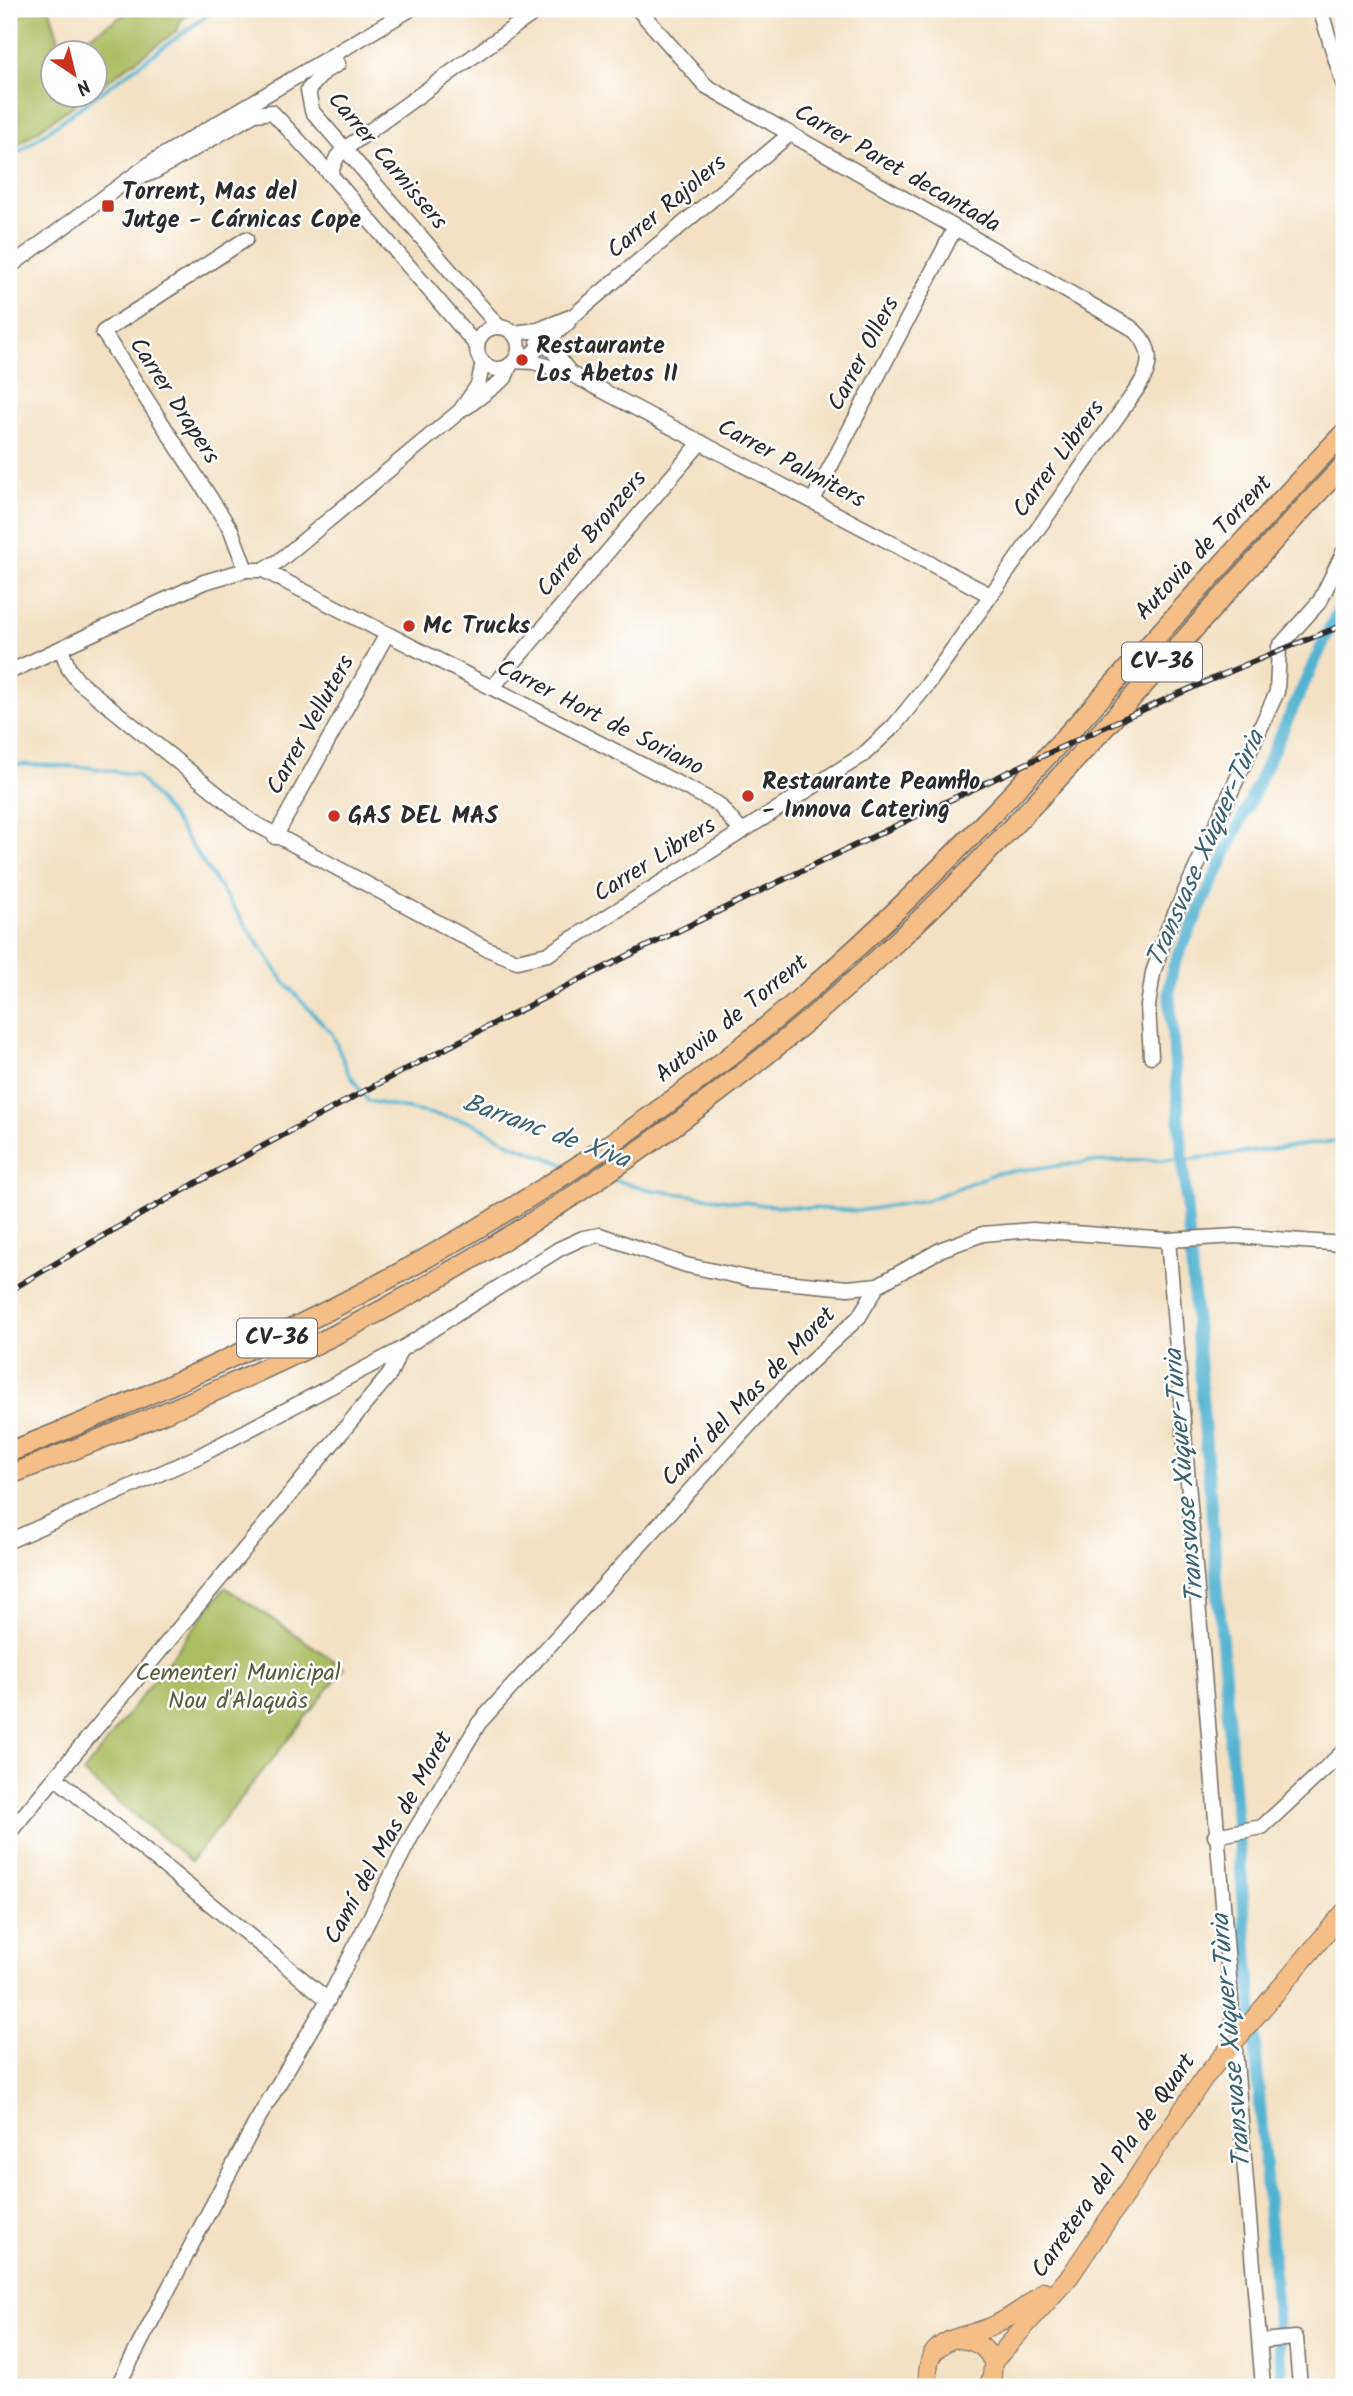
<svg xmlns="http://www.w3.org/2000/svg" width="1353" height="2396" font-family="Kalam,sans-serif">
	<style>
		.green { fill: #aabd61; stroke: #6a7446; stroke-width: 2 }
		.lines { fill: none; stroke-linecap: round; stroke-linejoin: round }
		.stream { stroke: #52b2d0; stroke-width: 3.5 }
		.canal { stroke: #52b2d0; stroke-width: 12 }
		.minor-casing { stroke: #716b61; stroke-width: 17 }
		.major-casing { stroke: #716b61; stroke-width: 20 }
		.highway-casing { stroke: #716b61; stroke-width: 22 }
		.minor { stroke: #fff; stroke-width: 14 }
		.major { stroke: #f6be87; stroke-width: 18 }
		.highway { stroke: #f6be87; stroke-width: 19 }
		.rail-casing { stroke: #2b2b2b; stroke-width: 6 }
		.rail { stroke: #fff; stroke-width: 3.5; stroke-dasharray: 10; stroke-linecap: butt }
		.poi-dot { fill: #c8321e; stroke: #fff; stroke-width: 2.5 }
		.labels { text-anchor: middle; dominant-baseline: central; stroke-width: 5; stroke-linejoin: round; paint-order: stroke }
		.shield { fill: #fff; stroke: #6b6b6b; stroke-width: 2 }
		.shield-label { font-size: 23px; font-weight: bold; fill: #2b2b2b }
		.street-label { font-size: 24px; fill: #2b2b2b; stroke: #fff }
		.poi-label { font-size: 24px; font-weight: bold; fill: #2b2b2b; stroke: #fff; text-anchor: start }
		.park-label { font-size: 24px; fill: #575e3e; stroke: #fff }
		.water-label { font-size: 26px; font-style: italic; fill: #3b616d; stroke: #fff }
	</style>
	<rect width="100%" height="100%" fill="#fff"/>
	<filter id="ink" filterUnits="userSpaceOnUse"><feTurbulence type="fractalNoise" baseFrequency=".0143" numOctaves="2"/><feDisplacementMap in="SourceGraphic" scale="14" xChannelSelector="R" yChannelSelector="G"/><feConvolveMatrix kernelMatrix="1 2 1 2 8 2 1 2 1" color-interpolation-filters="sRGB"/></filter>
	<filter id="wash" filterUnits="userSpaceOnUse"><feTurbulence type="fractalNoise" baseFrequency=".00686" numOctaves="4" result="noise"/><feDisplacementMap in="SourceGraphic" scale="28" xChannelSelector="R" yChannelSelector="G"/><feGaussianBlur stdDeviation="1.57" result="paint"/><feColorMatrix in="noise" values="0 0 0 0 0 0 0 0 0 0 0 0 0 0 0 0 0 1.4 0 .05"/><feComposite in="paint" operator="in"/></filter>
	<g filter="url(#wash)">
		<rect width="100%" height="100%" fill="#f2e1c5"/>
		<!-- green -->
		<g class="green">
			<polygon points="9,9 50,9 62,52 52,52 52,94 88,95 9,151"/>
			<polygon points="133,9 196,9 181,20 178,30 95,90 94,52 64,52"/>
			<polygon points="225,1587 345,1668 191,1861 83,1773"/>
		</g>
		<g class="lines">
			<!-- stream -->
			<g class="stream">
				<polyline points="9,159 216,9"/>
				<polyline points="9,764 87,767 137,775 172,817 285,983 333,1035 348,1072 368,1101 471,1122 509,1143 566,1165"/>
				<polyline points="610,1179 651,1190 765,1205 858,1211 927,1200 996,1173 1089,1162 1192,1159 1344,1140"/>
			</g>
			<!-- canal -->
			<polyline class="canal" points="1283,2387 1169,992 1173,967 1344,598"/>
		</g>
	</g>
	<g filter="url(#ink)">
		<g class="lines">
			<defs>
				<g id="minor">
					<polyline points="1320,9 1344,86"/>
					<polyline points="338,64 325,71 308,90 312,111 499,327"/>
					<polyline points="330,174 337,157 346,148 539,9"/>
					<polyline points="140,177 154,172 255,114 272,112 330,174 477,346"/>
					<polyline points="246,239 103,332 231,530 246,570"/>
					<polyline points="9,267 155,160 411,9"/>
					<circle cx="498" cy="348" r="21"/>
					<polyline points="513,333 538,330 573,316 790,134"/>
					<polyline points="538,341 553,351 571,374"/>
					<polyline points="517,357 530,355 568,323"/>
					<polyline points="514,361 534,362 571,374 990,595"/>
					<polyline points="467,407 505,378 510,365"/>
					<polyline points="813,500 955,228"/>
					<polyline points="263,570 279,561 460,411 478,385 483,362"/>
					<path d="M61,649L69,669L78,681L252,822L485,948L517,961L548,954L863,755L894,726L928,684L1139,386C1154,363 1152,344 1130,327L706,86L638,9"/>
					<polyline points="9,672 204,582 246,570 263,570 718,804 742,832"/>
					<polyline points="492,688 701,442"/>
					<polyline points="275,837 387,634"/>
					<polyline points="1151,1056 1148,1006 1153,973 1167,931 1277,692 1279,647 1320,601 1344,551"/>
					<polyline points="1168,1240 1263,2387"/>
					<polyline points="9,1541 197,1457 400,1350 559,1249 583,1238 600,1235 686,1265 751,1279 848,1288 878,1285 942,1249 983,1234 1032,1230 1168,1240 1236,1236 1344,1244"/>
					<polyline points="56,1778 328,2000"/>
					<polyline points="9,1833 390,1374 400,1350"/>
					<polyline points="1215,1836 1262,1827 1344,1751"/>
					<polyline points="1260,2341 1296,2338 1300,2387"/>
					<polyline points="117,2387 255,2124 328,2000 412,1835 479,1723 782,1389 859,1317 878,1285"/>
				</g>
				<g id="major">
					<path d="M958,2339C977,2341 985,2346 993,2362"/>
					<path d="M927,2387C928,2377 927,2364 932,2355C946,2334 973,2336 995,2325C1013,2316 1029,2305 1044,2291"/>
					<polyline points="987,2387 992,2377 993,2362 1070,2276 1204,2078 1344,1912"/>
				</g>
				<g id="highway">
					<path d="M9,1452C295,1340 557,1206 792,1005C994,833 1161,624 1344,433"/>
					<path d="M9,1475C146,1422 284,1366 413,1293C586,1196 750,1079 895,943C1055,794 1194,623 1344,465"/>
				</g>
			</defs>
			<!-- minor casing -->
			<use href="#minor" class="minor-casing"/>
			<!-- major casing -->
			<use href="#major" class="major-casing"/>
			<!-- highway casing -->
			<use href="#highway" class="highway-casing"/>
			<!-- minor -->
			<use href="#minor" class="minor"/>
			<!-- major -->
			<use href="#major" class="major"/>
			<!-- highway -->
			<use href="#highway" class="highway"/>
			<defs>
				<path id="rail" d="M9,1291C284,1127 569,981 858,844C1019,767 1178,689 1344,625"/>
			</defs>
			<!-- rail casing -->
			<use href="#rail" class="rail-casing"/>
			<!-- rail -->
			<use href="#rail" class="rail"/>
		</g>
	</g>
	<!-- markers -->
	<g class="poi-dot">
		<rect x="101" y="199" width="14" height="14" rx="3.5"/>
		<circle cx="522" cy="360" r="7"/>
		<circle cx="409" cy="626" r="7"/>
		<circle cx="748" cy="796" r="7"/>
		<circle cx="334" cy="816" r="7"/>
	</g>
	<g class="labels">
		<!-- shield labels -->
		<g class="shield">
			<rect x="1122" y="642.5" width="80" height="39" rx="5"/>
			<rect x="237" y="1318.5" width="80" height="39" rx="5"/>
		</g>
		<g class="shield-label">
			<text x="1162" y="662">CV-36</text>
			<text x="277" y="1338">CV-36</text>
		</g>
		<!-- street labels -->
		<g class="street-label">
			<text transform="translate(387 161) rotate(50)">Carrer Carnissers</text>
			<text transform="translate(897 169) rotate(30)">Carrer Paret decantada</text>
			<text transform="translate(667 207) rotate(-40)">Carrer Rajolers</text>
			<text transform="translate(864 354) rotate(-62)">Carrer Ollers</text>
			<text transform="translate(174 401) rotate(57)">Carrer Drapers</text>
			<text transform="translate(1059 459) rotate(-54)">Carrer Librers</text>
			<text transform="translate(791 464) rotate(28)">Carrer Palmiters</text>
			<text transform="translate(592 534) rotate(-50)">Carrer Bronzers</text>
			<text transform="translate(1204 548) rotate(-47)">Autovia de Torrent</text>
			<text transform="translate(600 718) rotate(27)">Carrer Hort de Soriano</text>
			<text transform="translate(311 725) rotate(-61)">Carrer Velluters</text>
			<text transform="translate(655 860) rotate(-32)">Carrer Librers</text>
			<text transform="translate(732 1019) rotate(-39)">Autovia de Torrent</text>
			<text transform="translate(749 1397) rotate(-46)">Camí del Mas de Moret</text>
			<text transform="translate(389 1838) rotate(-61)">Camí del Mas de Moret</text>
			<text transform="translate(1114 2166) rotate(-55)">Carretera del Pla de Quart</text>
		</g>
		<!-- poi labels -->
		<g class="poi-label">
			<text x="122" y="192">Torrent, Mas del<tspan x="122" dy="28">Jutge - Cárnicas Cope</tspan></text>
			<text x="536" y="346">Restaurante<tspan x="536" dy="28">Los Abetos II</tspan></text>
			<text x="423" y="626">Mc Trucks</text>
			<text x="762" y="782">Restaurante Peamflo<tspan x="762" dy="28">- Innova Catering</tspan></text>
			<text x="348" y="816">GAS DEL MAS</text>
		</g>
		<!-- park labels -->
		<g class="park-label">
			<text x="238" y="1673">Cementeri Municipal<tspan x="238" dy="28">Nou d'Alaquàs</tspan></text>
		</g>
		<!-- water labels -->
		<g class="water-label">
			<text transform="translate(1206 849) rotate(-66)">Transvase Xùquer-Tùria</text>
			<text transform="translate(546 1132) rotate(20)">Barranc de Xiva</text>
			<text transform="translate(1185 1476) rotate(-95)">Transvase Xùquer-Tùria</text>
			<text transform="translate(1232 2041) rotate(-95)">Transvase Xùquer-Tùria</text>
		</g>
	</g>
	<!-- margin -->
	<rect width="1353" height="2396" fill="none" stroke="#fff" stroke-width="35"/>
	<!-- north arrow -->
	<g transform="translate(74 74) rotate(145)"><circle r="33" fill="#ffffff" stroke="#aaaaaa" stroke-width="2"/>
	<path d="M0-5L12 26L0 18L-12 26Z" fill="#c8321e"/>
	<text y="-10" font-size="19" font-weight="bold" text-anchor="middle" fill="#2b2b2b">N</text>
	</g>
</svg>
